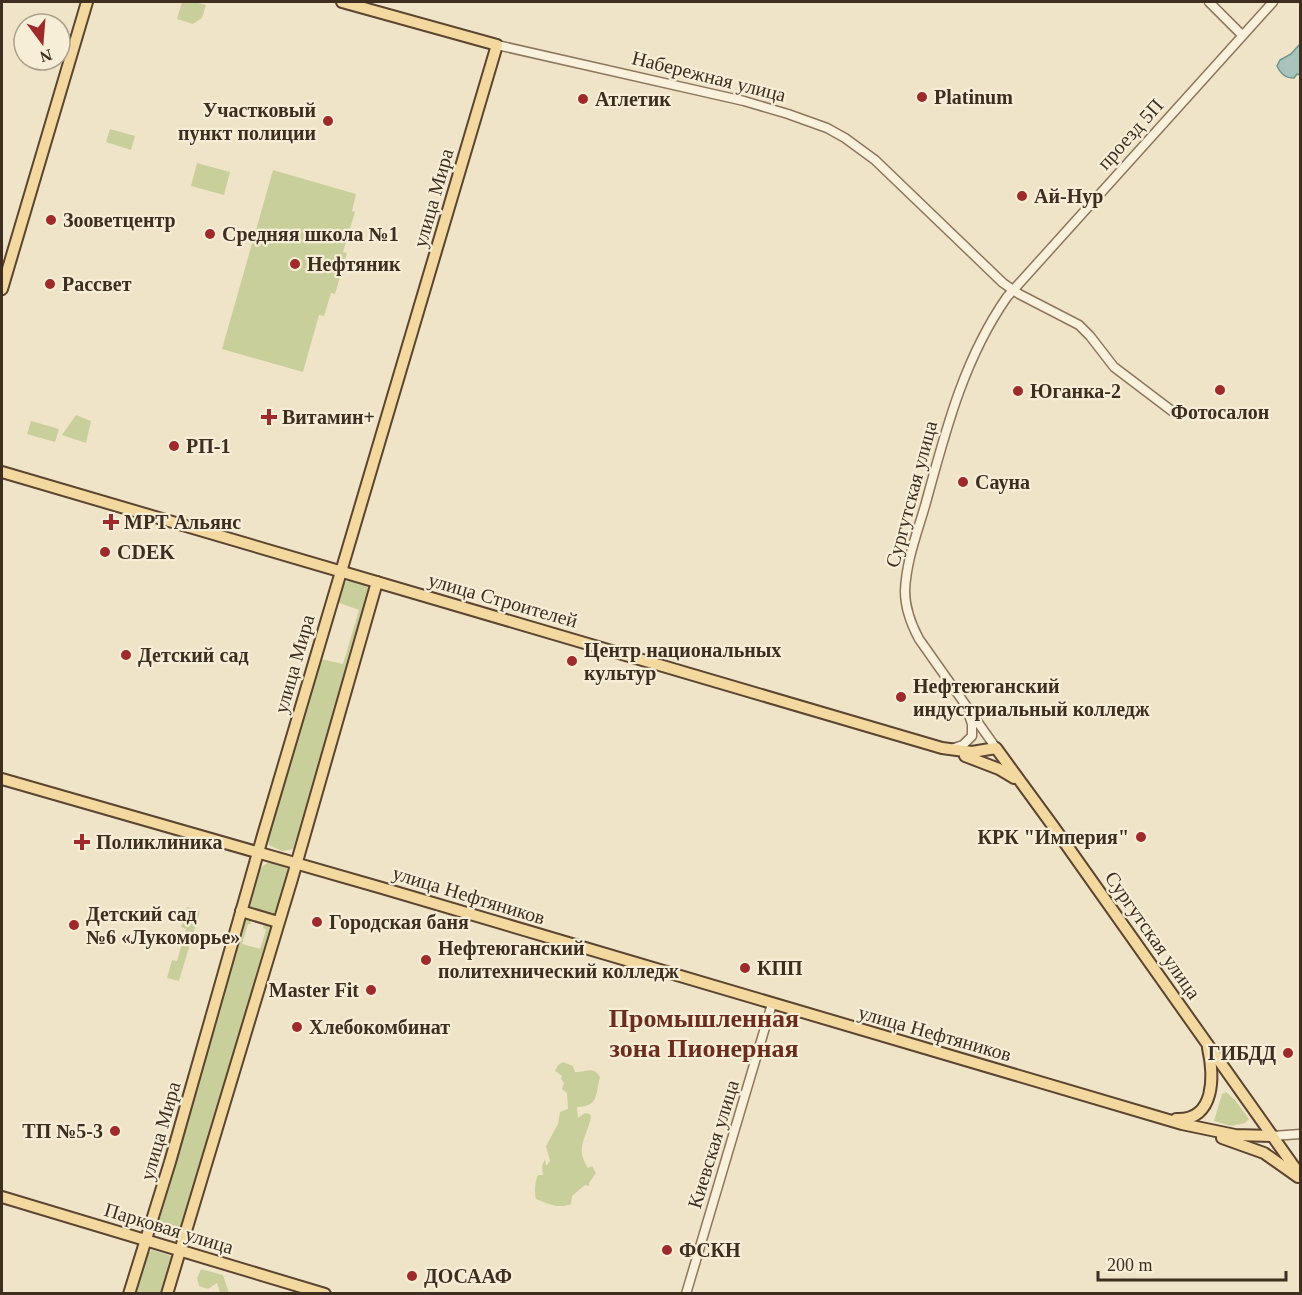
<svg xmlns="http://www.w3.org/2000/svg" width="1302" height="1295" font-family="'Times New Roman',serif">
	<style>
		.green { fill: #c9cf9b }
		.water { fill: #a9c4bc; stroke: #6f938a; stroke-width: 1.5 }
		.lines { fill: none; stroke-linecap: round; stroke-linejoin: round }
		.minor-casing { stroke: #8d765c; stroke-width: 11 }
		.major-casing { stroke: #5b4430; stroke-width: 14 }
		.minor { stroke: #faf1dc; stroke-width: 8 }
		.major { stroke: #f3d9a0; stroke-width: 10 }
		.poi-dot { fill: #9e2a2b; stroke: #f7eed8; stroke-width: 2 }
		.labels { text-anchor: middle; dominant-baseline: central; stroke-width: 4.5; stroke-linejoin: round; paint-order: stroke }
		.street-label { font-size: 20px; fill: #3d2e20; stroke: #f7eed8 }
		.poi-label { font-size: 20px; font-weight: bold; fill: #3d2e20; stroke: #f7eed8; text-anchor: start }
		.district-label { font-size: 26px; font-weight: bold; fill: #6b2e1e; stroke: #f7eed8 }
	</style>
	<rect width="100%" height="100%" fill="#f0e4c8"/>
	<!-- green -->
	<g class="green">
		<polygon points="182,2 194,2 206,5 202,18 193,24 177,19"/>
		<polygon points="110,129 135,136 131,150 106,142"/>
		<polygon points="197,163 230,172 224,195 191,186"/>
		<polygon points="273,170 356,194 352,211 355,212 343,252 347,253 335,294 331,293 324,316 319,315 303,372 222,349"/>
		<polygon points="76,415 91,421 86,443 62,435"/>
		<polygon points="31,421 59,429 55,442 27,434"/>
		<path d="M349,581L367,586L369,590L368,598L298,844L294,849L282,851L269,845L268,833L321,659L343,664L359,610L337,602C339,593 339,583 349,581Z"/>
		<path d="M270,862L286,867L289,874L277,916L247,908C252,893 254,866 270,862Z"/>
		<polygon points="187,907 200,911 179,981 167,978 172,960 177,961 186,929 181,927"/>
		<polygon points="246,917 252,920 250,924 248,924 242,944 260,949 266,930 263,928 264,922 273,925 180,1237 159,1233 158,1224"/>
		<path d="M563,1062L573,1066L575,1072C584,1073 593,1065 600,1077C595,1096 599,1106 577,1107L578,1118L585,1113L590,1114L591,1118C586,1138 575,1148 588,1168L592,1166L596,1173L589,1183V1186L585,1185L572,1196L571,1204C559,1209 548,1204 536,1199C534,1192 535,1181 538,1175H543L542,1166L545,1159L546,1166L550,1161L546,1146L558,1124L560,1112L568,1109L567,1093L562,1089L564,1083L561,1079L562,1076L555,1071L558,1065Z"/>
		<polygon points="1226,1092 1235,1100 1249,1119 1245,1123 1231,1126 1214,1121 1222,1094"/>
		<polygon points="152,1250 171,1256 172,1259 163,1293 134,1294 146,1255"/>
		<polygon points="201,1269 223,1275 229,1293 220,1293 217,1283 208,1289 199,1286 197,1278"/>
	</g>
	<!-- water -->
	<path class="water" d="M1300,44V75L1297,74L1294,78C1285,78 1281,74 1277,66L1280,60L1291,54Z"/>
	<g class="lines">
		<defs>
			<g id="minor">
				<polyline points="1209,2 1242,35"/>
				<polyline points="497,45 744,101 788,114 827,128 845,138 875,160 1003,283 1019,294 1079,325 1090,336 1114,367 1172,411"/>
				<polyline points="954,748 963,745 972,736 972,724 969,715"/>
				<path d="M996,748L919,639C911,624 905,608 905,591C906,562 917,533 925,506C945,433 963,360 1007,297L1273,2"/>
				<polyline points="1273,1136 1300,1134"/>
				<polyline points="686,1294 772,1004"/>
			</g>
			<g id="major">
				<polyline points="2,289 87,2"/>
				<polyline points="2,472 942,748 972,752 996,748 1053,826 1300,1175"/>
				<polyline points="965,756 999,769 1014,778"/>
				<polyline points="2,779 382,888 1182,1124 1235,1135 1273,1136"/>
				<polyline points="241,911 278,922"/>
				<path d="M1176,1119C1216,1121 1214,1075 1208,1048"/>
				<polyline points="1222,1138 1264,1153 1298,1177"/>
				<polyline points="2,1197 325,1294"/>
				<polyline points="129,1294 170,1162 263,835 497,45 342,2"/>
				<polyline points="167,1294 292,879 377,582"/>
			</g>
		</defs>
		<!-- minor casing -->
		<use href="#minor" class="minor-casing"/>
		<!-- major casing -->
		<use href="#major" class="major-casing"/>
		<!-- minor -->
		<use href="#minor" class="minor"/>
		<!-- major -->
		<use href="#major" class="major"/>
	</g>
	<!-- markers -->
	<g class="poi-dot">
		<circle cx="922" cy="97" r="6"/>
		<circle cx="583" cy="99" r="6"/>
		<circle cx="328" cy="121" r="6"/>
		<circle cx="1022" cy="196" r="6"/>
		<circle cx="51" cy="220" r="6"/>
		<circle cx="210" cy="234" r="6"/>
		<circle cx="295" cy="264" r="6"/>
		<circle cx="50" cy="284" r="6"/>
		<circle cx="1220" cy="390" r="6"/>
		<circle cx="1018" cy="391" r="6"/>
		<path d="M266 408h6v6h6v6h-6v6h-6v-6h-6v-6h6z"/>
		<circle cx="174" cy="446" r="6"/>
		<circle cx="963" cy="482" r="6"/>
		<path d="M108 513h6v6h6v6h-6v6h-6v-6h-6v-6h6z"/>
		<circle cx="105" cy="552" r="6"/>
		<circle cx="126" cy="655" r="6"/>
		<circle cx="572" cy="661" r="6"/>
		<circle cx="901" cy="697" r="6"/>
		<circle cx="1141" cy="837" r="6"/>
		<path d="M79 833h6v6h6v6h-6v6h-6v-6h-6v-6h6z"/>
		<circle cx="317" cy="922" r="6"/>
		<circle cx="74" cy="925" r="6"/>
		<circle cx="426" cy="960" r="6"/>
		<circle cx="745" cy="968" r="6"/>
		<circle cx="371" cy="990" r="6"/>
		<circle cx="297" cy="1027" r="6"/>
		<circle cx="1288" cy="1053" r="6"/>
		<circle cx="115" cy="1131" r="6"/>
		<circle cx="667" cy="1250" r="6"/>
		<circle cx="412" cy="1276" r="6"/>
	</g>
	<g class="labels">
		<!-- street labels -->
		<g class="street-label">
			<text transform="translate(709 76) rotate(14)">Набережная улица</text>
			<text transform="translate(1130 134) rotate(-48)">проезд 5П</text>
			<text transform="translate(433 198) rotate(-74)">улица Мира</text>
			<text transform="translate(911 494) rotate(-75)">Сургутская улица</text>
			<text transform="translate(503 600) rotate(16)">улица Строителей</text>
			<text transform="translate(294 664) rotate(-74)">улица Мира</text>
			<text transform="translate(469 895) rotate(17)">улица Нефтяников</text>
			<text transform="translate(1153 935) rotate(55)">Сургутская улица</text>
			<text transform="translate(935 1033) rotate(16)">улица Нефтяников</text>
			<text transform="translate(160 1131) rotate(-74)">улица Мира</text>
			<text transform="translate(713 1144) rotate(-73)">Киевская улица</text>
			<text transform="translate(169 1228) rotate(17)">Парковая улица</text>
		</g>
		<!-- poi labels -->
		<g class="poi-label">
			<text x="934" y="97">Platinum</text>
			<text x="595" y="99">Атлетик</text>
			<text x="316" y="110" text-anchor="end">Участковый<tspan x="316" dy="23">пункт полиции</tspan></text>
			<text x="1034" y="196">Ай-Нур</text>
			<text x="63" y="220">Зооветцентр</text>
			<text x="222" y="234">Средняя школа №1</text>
			<text x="307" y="264">Нефтяник</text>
			<text x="62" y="284">Рассвет</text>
			<text x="1030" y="391">Юганка-2</text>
			<text x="1220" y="412" text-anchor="middle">Фотосалон</text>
			<text x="282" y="417">Витамин+</text>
			<text x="186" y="446">РП-1</text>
			<text x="975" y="482">Сауна</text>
			<text x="124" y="522">МРТ Альянс</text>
			<text x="117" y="552">CDEK</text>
			<text x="584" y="650">Центр национальных<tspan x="584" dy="23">культур</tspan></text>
			<text x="138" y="655">Детский сад</text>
			<text x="913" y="686">Нефтеюганский<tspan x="913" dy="23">индустриальный колледж</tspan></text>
			<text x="1129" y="837" text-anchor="end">КРК "Империя"</text>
			<text x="96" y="842">Поликлиника</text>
			<text x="86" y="914">Детский сад<tspan x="86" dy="23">№6 «Лукоморье»</tspan></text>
			<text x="329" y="922">Городская баня</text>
			<text x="438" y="948">Нефтеюганский<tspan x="438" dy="23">политехнический колледж</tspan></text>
			<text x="757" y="968">КПП</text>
			<text x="359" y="990" text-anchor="end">Master Fit</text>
			<text x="309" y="1027">Хлебокомбинат</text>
			<text x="1276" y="1053" text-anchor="end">ГИБДД</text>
			<text x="103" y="1131" text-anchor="end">ТП №5-3</text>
			<text x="679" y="1250">ФСКН</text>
			<text x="424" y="1276">ДОСААФ</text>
		</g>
		<!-- district labels -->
		<g class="district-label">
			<text x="704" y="1018">Промышленная<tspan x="704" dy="30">зона Пионерная</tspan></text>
		</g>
	</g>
	<!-- border -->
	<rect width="1302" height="1295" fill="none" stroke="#3d2e20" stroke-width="6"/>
	<!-- north arrow -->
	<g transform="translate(42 42) rotate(164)"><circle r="28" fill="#f7eed8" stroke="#ada18e" stroke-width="1.5"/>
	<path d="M0-4.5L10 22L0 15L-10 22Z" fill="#9e2a2b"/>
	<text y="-9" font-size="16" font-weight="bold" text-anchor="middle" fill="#3d2e20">N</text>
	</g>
	<!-- scale -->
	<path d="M1098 1271v9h188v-9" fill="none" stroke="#3d2e20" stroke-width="3"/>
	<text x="1107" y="1271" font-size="18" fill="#3d2e20" stroke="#f7eed8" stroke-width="4.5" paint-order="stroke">200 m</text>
</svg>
